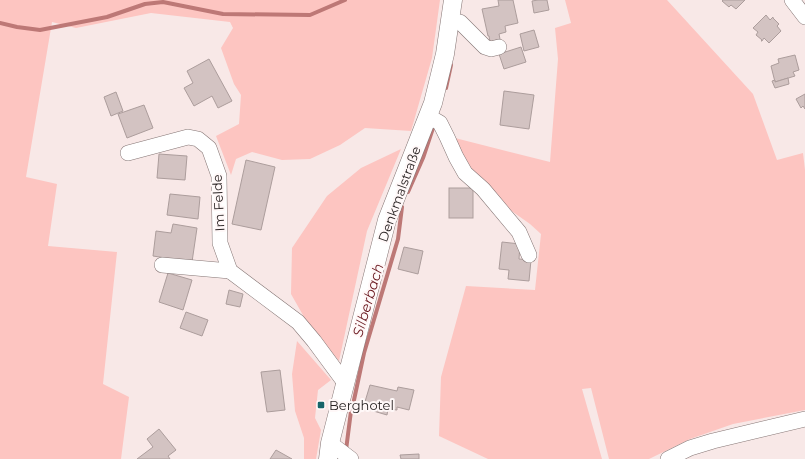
<svg xmlns="http://www.w3.org/2000/svg" width="805" height="459" font-family="Montserrat,sans-serif">
	<style>
		.green { fill: #fdc5c1 }
		.lines { fill: none; stroke-linecap: round; stroke-linejoin: round }
		.stream { stroke: #bd7876; stroke-width: 4 }
		.building { fill: #d3c3c2; stroke: #ac9d9c }
		.minor-casing { stroke: #857675; stroke-width: 16 }
		.major-casing { stroke: #857675; stroke-width: 19 }
		.minor { stroke: #fff; stroke-width: 15 }
		.major { stroke: #fff; stroke-width: 18 }
		.poi-dot { fill: #16656a; stroke: #fff8f8; stroke-width: 1.5 }
		.labels { text-anchor: middle; dominant-baseline: central; stroke-width: 4; stroke-linejoin: round; paint-order: stroke }
		.street-label { font-size: 13px; fill: #292323; stroke: #fff8f8 }
		.poi-label { font-size: 13px; fill: #292323; stroke: #fff8f8; text-anchor: start }
		.water-label { font-size: 14px; font-style: italic; fill: #651118; stroke: #fff8f8 }
	</style>
	<rect width="100%" height="100%" fill="#f8e8e7"/>
	<!-- green -->
	<g class="green">
		<polygon points="0,0 440,0 432,58 411,131 365,128 340,145 310,159 282,160 252,152 236,159 231,175 216,136 239,124 241,95 234,84 221,48 233,28 230,22 151,13 76,28 52,22 26,177 57,184 48,246 117,252 103,384 129,397 121,459 0,459"/>
		<polygon points="565,0 667,0 753,94 777,160 803,153 805,170 805,410 733,424 690,439 649,459 609,459 591,388 582,389 602,459 488,459 439,436 441,377 466,286 535,290 541,234 530,224 500,203 460,156 455,138 550,162 558,59 555,28 571,23"/>
		<polygon points="401,149 367,231 339,361 308,324 291,294 292,248 327,196 361,168"/>
		<polygon points="297,341 331,380 318,390 315,418 321,430 316,459 304,459 304,438 295,411 292,374"/>
	</g>
	<g class="lines">
		<!-- stream -->
		<g class="stream">
			<polyline points="0,23 17,27 40,30 107,17 145,4 163,2 223,14 310,15 345,0"/>
			<polyline points="446,88 451,65"/>
			<polyline points="408,192 423,158 433,128"/>
			<polyline points="354,400 364,353 398,239 402,207"/>
			<polyline points="346,450 351,411"/>
		</g>
	</g>
	<!-- building -->
	<g class="building">
		<polygon points="498,0 513,0 518,23 505,26 506,32 499,34 500,39 490,42 489,36 488,36 482,9 499,6"/>
		<polygon points="538,0 547,0 549,10 534,13 532,1"/>
		<polygon points="723,0 745,0 736,9 731,5 729,7 722,1"/>
		<polygon points="766,15 770,20 773,17 773,18 779,24 777,26 781,31 769,43 764,38 762,41 761,41 762,40 756,35 758,32 753,28"/>
		<polygon points="534,30 539,47 524,51 520,34"/>
		<polygon points="521,47 526,62 504,69 499,54"/>
		<polygon points="795,55 799,70 793,72 795,76 775,82 771,66 779,63 778,59"/>
		<polygon points="209,59 232,101 218,108 212,96 194,106 184,88 193,83 187,71"/>
		<polygon points="788,78 789,84 775,88 772,81 775,80 775,82"/>
		<polygon points="504,91 534,95 529,129 500,125"/>
		<polygon points="116,92 123,111 111,116 104,97"/>
		<polygon points="805,94 805,109 803,106 801,108 796,99"/>
		<polygon points="144,105 153,128 127,138 118,114"/>
		<polygon points="159,154 187,156 185,180 157,178"/>
		<polygon points="246,160 275,167 261,230 232,224"/>
		<rect x="449" y="188" width="24" height="30"/>
		<polygon points="170,194 200,197 198,219 167,215"/>
		<polygon points="173,224 197,228 192,262 153,256 156,231 171,233"/>
		<polygon points="502,242 520,244 519,259 531,260 529,281 508,279 509,270 499,269"/>
		<polygon points="404,247 423,251 418,274 398,269"/>
		<polygon points="168,273 192,280 183,310 159,302"/>
		<polygon points="229,290 243,294 240,307 226,304"/>
		<polygon points="186,312 208,320 202,336 180,328"/>
		<polygon points="280,370 285,410 267,412 261,372"/>
		<polygon points="370,385 397,391 398,387 414,390 409,410 397,407 397,410 388,409 387,415 370,410 371,407 364,405"/>
		<polygon points="159,429 176,450 168,456 170,459 137,459 153,447 147,439"/>
		<polygon points="276,450 292,459 270,459"/>
		<polygon points="419,454 419,459 401,459 400,455"/>
	</g>
	<g class="lines">
		<defs>
			<g id="minor">
				<polyline points="792,0 805,17"/>
				<polyline points="450,20 460,22 485,47 491,49 499,47"/>
				<polyline points="428,116 440,123 447,137 456,157 465,173 483,189 519,232 529,255"/>
				<polyline points="128,153 188,137 198,139 209,148 219,176 220,243 230,271 298,322 314,341 345,383"/>
				<polyline points="162,265 230,271"/>
				<polyline points="330,443 351,459"/>
				<polyline points="668,459 690,448 713,441 805,419"/>
			</g>
			<polyline id="major" points="328,459 330,443 387,220 433,103 445,54 453,0"/>
		</defs>
		<!-- minor casing -->
		<use href="#minor" class="minor-casing"/>
		<!-- major casing -->
		<use href="#major" class="major-casing"/>
		<!-- minor -->
		<use href="#minor" class="minor"/>
		<!-- major -->
		<use href="#major" class="major"/>
	</g>
	<!-- markers -->
	<rect class="poi-dot" x="317" y="401" width="8" height="8" rx="2"/>
	<g class="labels">
		<!-- street labels -->
		<g class="street-label">
			<text transform="translate(399 194) rotate(-70)">Denkmalstraße</text>
			<text transform="translate(218 203) rotate(-93)">Im Felde</text>
		</g>
		<!-- poi labels -->
		<g class="poi-label">
			<text x="329" y="405">Berghotel</text>
		</g>
		<!-- water labels -->
		<g class="water-label">
			<text transform="translate(368 300) rotate(-73)">Silberbach</text>
		</g>
	</g>
</svg>
